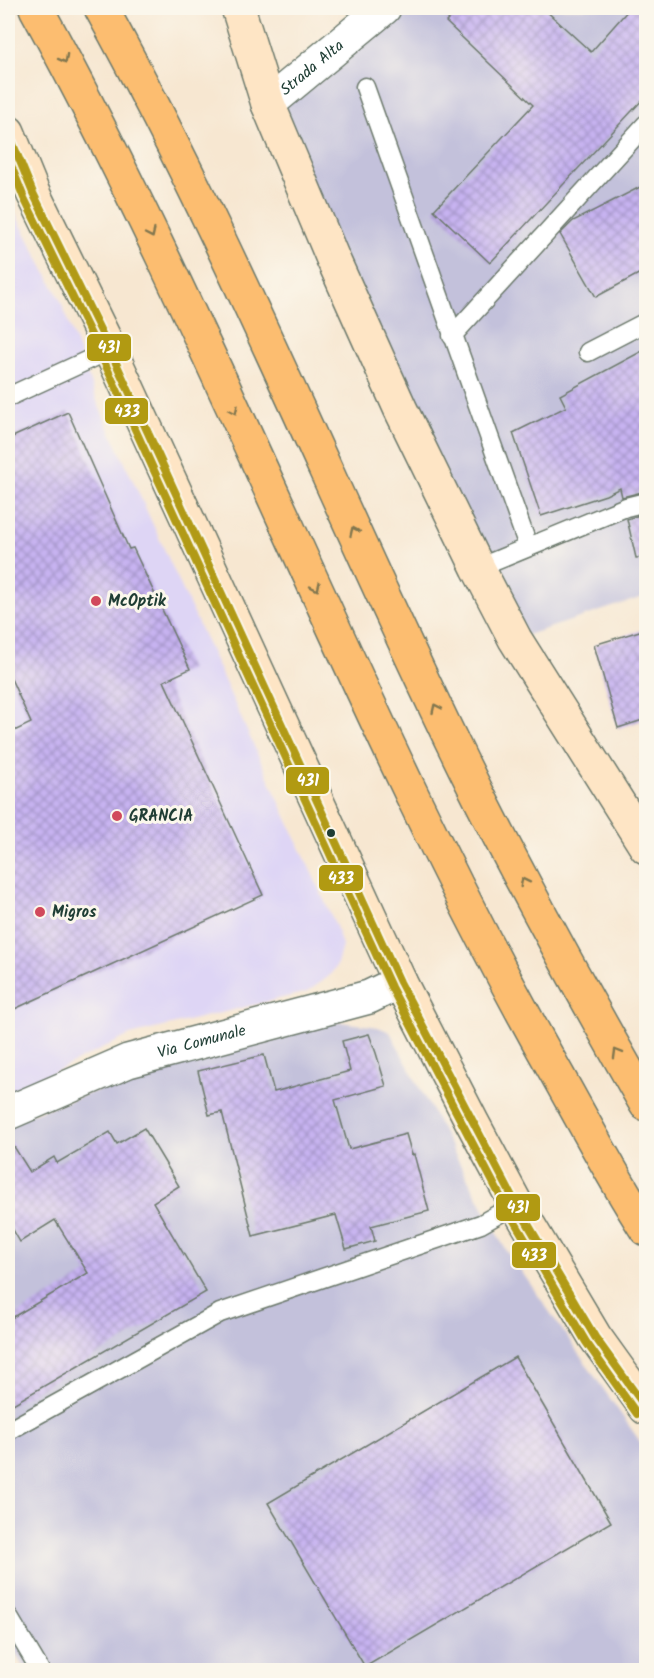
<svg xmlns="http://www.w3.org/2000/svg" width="654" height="1678" font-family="Kalam,sans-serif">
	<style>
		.built { fill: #ded5f5 }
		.industrial { fill: #c3c1db }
		.building { fill: url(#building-cross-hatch) }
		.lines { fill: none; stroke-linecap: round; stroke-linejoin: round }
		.lane-casing { stroke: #6b786b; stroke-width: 21 }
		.street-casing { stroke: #6b786b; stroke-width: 36 }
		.secondary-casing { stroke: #6b786b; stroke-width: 36 }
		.highway-casing { stroke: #6b786b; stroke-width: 36 }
		.lane { stroke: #fff; stroke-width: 18 }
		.street { stroke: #fff; stroke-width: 33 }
		.secondary { stroke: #fee5c5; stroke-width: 33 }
		.highway { stroke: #fcbd6f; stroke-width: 33 }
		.bus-1-casing { stroke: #fbf7ec; stroke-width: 12 }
		.bus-2-casing { stroke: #fbf7ec; stroke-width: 12 }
		.bus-1 { stroke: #b19a12; stroke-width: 8 }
		.bus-2 { stroke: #b19a12; stroke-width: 8 }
		.oneway { stroke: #82774f }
		.poi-dot { fill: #d1495b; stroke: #fbf7ec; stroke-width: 2 }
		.bus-dot { fill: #1f3d34; stroke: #fbf7ec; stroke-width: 2 }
		.labels { text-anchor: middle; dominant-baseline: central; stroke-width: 6; stroke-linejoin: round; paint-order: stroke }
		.street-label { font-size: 16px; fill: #1f3d34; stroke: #fbf7ec }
		.poi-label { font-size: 16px; font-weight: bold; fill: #1f3d34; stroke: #fbf7ec; text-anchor: start }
		.line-badge { stroke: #fbf7ec; stroke-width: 2 }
		.badge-label { font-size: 16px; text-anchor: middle; font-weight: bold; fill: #fff }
	</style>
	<defs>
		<pattern id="building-cross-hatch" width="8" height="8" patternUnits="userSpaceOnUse" patternTransform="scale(1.5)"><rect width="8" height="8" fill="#c7b3f1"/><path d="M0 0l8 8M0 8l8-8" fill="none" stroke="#a193c4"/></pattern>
	</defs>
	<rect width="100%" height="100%" fill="#fbf7ec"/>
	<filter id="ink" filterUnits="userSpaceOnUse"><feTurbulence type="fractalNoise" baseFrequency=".0167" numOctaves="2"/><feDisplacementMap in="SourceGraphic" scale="12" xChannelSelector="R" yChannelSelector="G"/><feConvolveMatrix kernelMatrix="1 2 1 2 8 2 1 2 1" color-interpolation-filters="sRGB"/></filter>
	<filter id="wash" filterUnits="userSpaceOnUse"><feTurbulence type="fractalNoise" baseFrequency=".008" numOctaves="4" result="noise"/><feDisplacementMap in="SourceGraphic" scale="24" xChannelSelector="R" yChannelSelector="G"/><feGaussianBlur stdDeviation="1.35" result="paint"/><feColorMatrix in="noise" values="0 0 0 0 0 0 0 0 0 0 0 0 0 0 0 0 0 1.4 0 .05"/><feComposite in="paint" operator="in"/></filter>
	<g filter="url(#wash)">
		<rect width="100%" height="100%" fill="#f7e7d1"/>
		<!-- built -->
		<polygon class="built" points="8,200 60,299 98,404 336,926 342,946 336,967 328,977 307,992 130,1035 8,1095"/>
		<!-- industrial -->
		<g class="industrial">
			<polygon points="384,8 646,8 646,596 515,639 268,104"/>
			<polygon points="341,1022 378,1027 390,1032 503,1245 646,1450 646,1670 25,1670 8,1641 8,1126 23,1117 163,1067 321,1024"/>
		</g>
		<g id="blocks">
			<!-- building -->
			<g class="building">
				<polygon points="460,8 543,8 591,52 630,8 646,8 646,96 490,263 434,210 533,105 446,22"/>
				<polygon points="646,184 646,270 596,297 560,234 573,221"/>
				<polygon points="646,349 646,491 622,497 620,488 606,495 541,516 513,433 566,407 560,395"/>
				<polygon points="68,412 129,549 133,548 190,669 164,681 263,895 8,1012 8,734 31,723 8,672 8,439"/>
				<polygon points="646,513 646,557 636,558 627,519"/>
				<polygon points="646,629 646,719 618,728 594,645"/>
				<polygon points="369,1034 376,1053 386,1086 335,1100 349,1149 406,1134 412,1155 414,1154 429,1211 371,1226 375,1241 346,1249 336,1215 253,1236 222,1112 209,1115 198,1071 264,1055 274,1092 350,1071 342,1041"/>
				<polygon points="144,1128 179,1186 153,1202 206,1292 8,1407 8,1320 88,1273 55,1220 20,1242 8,1221 8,1137 30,1172 54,1157 57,1163 110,1132 117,1144"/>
				<polygon points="515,1357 611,1522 365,1667 268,1503"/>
			</g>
		</g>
	</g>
	<g filter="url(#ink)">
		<use href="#blocks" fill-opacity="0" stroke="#6b786b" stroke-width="1.5"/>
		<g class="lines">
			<defs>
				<g id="lane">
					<polyline points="365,87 528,546"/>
					<polyline points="452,336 646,124"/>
					<polyline points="588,352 646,322"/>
					<polyline points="8,397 110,350"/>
					<polyline points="478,568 626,507 646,502"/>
					<polyline points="8,1431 220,1313 481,1224 516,1204"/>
					<polyline points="8,1616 40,1670"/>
				</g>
				<g id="street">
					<path id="s1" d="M268,104L384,8"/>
					<path id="s2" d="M8,1113L128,1061L369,997L400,982"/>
				</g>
				<g id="secondary">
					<polyline points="238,8 268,104 333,259 400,408 478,568 515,639 646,847"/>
					<polyline points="8,132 33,193 110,350 400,982 472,1122 516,1204 595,1337 646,1408"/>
				</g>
				<g id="highway">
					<path d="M36,8C225,353 360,726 554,1069C584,1122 613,1178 646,1229"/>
					<path d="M101,8C233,247 335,501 454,746C513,868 579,987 646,1104"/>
				</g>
			</defs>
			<!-- lane casing -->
			<use href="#lane" class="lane-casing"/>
			<!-- street casing -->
			<use href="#street" class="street-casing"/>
			<!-- secondary casing -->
			<use href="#secondary" class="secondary-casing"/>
			<!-- highway casing -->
			<use href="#highway" class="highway-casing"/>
			<!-- lane -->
			<use href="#lane" class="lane"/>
			<!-- street -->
			<use href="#street" class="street"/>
			<!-- secondary -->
			<use href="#secondary" class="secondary"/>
			<!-- highway -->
			<use href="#highway" class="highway"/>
			<defs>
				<polyline id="bus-1" points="8,132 33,193 110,350 400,982 516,1204 595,1337 646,1408"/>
				<polyline id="bus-2" points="8,158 24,198 101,355 391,987 507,1209 586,1342 637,1414"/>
			</defs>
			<!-- bus-1 casing -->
			<use href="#bus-1" class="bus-1-casing"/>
			<!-- bus-2 casing -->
			<use href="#bus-2" class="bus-2-casing"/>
			<!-- bus-1 -->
			<use href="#bus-1" class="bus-1"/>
			<!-- bus-2 -->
			<use href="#bus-2" class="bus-2"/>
		</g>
		<!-- one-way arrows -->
		<defs><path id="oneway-chevron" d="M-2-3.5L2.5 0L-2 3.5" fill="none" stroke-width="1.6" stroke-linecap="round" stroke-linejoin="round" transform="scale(1.5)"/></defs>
		<g class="oneway">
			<use href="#oneway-chevron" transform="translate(64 59) rotate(61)"/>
			<use href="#oneway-chevron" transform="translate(151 234) rotate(65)"/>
			<use href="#oneway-chevron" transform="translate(234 410) rotate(65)"/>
			<use href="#oneway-chevron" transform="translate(354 531) rotate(-115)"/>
			<use href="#oneway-chevron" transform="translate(316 587) rotate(65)"/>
			<use href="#oneway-chevron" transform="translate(436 708) rotate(-115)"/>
			<use href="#oneway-chevron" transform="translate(524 882) rotate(-117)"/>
			<use href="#oneway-chevron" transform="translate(617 1053) rotate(-120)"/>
		</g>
	</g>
	<!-- markers -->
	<g class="poi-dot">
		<circle cx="96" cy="601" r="6"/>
		<circle cx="117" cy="816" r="6"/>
		<circle cx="40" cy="912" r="6"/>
	</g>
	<circle class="bus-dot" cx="331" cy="833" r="5"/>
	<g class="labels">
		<!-- street labels -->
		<g class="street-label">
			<text stroke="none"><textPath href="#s1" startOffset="57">Strada Alta</textPath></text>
			<text stroke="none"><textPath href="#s2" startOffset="207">Via Comunale</textPath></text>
		</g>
		<!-- poi labels -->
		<g class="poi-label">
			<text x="108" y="601">McOptik</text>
			<text x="129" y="816">GRANCIA</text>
			<text x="52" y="912">Migros</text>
		</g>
	</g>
	<g class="line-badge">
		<rect x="86" y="333" width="46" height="29" rx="6" fill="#b19a12"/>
		<rect x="104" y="397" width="45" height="28" rx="6" fill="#b19a12"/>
		<rect x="285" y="766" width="45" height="29" rx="6" fill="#b19a12"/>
		<rect x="318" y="864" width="46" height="28" rx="6" fill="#b19a12"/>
		<rect x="495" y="1193" width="46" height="29" rx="6" fill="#b19a12"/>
		<rect x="511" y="1241" width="46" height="28" rx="6" fill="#b19a12"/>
	</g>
	<g class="badge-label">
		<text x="109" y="353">431</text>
		<text x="127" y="417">433</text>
		<text x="308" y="786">431</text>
		<text x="341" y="884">433</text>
		<text x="518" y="1213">431</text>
		<text x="534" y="1261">433</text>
	</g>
	<!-- margin -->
	<rect width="654" height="1678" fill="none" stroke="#fbf7ec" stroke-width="30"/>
</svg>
